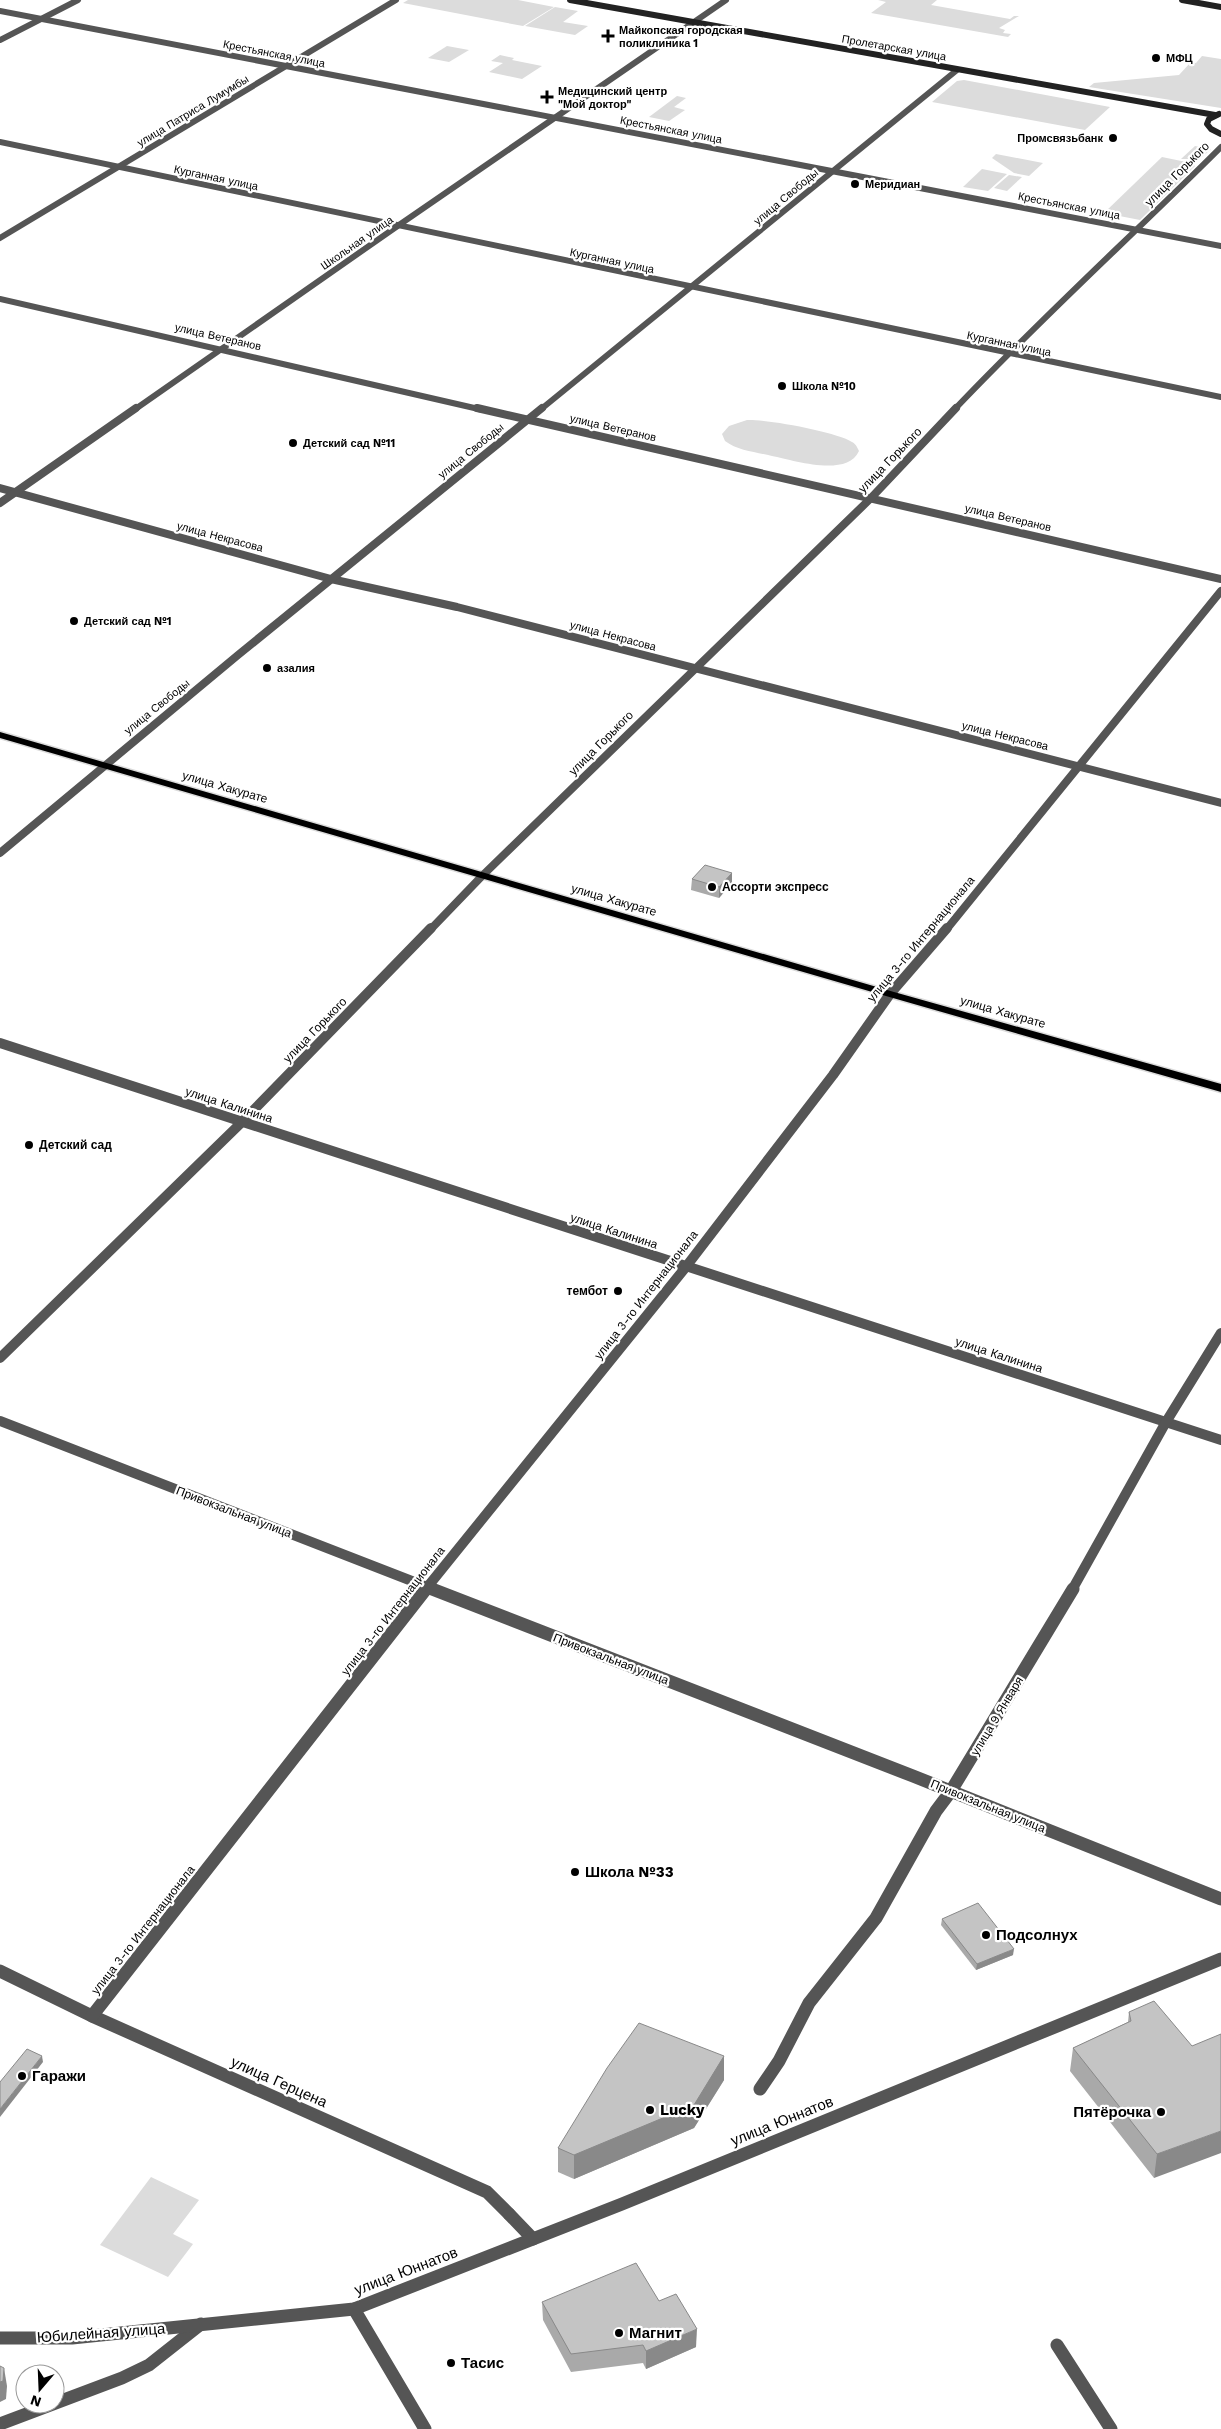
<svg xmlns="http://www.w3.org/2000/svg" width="1221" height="2429" font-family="'Work Sans',sans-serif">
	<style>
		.green { fill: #dcdcdc }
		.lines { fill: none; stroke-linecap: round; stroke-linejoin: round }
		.primary-casing { stroke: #dbdbdb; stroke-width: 3 }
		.minor-far3 { stroke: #555; stroke-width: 6 }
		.minor-far2 { stroke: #555; stroke-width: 8 }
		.minor-far1 { stroke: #555; stroke-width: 10 }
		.minor { stroke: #555; stroke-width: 13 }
		.tertiary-far2 { stroke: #555; stroke-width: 6 }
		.tertiary-far1 { stroke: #555; stroke-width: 10 }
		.tertiary { stroke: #555; stroke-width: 13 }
		.secondary { stroke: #222; stroke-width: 6 }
		.primary { fill: #000; fill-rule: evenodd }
		.wall { fill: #a9a9a9 }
		.shaded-wall { fill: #898989 }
		.building { fill: #c4c4c4; stroke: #898989 }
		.poi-dot { fill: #000; stroke: #fff; stroke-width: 2 }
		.labels { text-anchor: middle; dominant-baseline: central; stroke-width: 4.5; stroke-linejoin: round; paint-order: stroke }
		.far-poi-label { font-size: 11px; font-weight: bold; fill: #000; stroke: #fff; text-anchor: start }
		.far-street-label { font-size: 11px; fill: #000; stroke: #fff }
		.street-label { font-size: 12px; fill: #000; stroke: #fff }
		.poi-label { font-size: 12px; font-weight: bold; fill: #000; stroke: #fff; text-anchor: start }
		.near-poi-label { font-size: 15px; font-weight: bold; fill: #000; stroke: #fff; text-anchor: start }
		.near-street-label { font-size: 15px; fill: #000; stroke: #fff }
	</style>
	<rect width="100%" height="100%" fill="#fff"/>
	<!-- green -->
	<g class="green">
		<polygon points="408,0 518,0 554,7 523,26 403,3"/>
		<polygon points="878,0 937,0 931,5 1010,19 1014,16 1019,16 999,28 1005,30 1003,33 1011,34 1008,37 871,13 886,2"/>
		<polygon points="555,7 578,11 563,22 588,26 575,35 525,26"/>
		<polygon points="447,46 469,50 449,62 428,58"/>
		<polygon points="500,55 514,58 512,60 542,66 522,79 489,72 503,63 491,61"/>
		<polygon points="1202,56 1221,59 1221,108 1089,87 1094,83 1179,75 1191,62 1196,63"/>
		<polygon points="964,80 1110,107 1085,130 932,102 957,81"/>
		<polygon points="677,96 686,98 674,107 685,110 669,121 649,117"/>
		<polygon points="1195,146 1211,149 1200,159 1181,159"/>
		<polygon points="996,154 1043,163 1029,176 1014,173 992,158"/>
		<polygon points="1162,157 1191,163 1195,166 1140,220 1104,213"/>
		<polygon points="982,169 1007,174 988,191 963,187"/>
		<polygon points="1009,175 1022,177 1007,191 994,188"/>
		<path d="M747,420C766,419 837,432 852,442C856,444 857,447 859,451C847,478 793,460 772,456C757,452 738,451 725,441L722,434L729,426Z"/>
		<polygon points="151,2177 199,2200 173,2234 193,2244 168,2277 100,2245"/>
	</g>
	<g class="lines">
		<defs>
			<polygon id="primary" points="0,732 894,992 1221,1084 1221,1092 886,996 0,738"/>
		</defs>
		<!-- primary casing -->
		<use href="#primary" class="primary-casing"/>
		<!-- minor-far3 -->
		<g class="minor-far3">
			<polyline points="0,40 78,0"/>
			<polyline points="0,238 396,0"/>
			<polyline points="0,299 483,410"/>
			<polyline points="134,410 399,225"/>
			<polyline points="540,410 957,70"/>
			<path d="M954,410C1040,319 1133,235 1221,147"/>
		</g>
		<!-- minor-far2 -->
		<g class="minor-far2">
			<polyline points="477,408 1221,579"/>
			<polyline points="0,488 331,579 457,607 1221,803"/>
			<polyline points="0,503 136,408"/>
			<polyline points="0,853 238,655 542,408"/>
			<polyline points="430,930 482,876 871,498 956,408"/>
			<polyline points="946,930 1221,591"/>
		</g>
		<!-- minor-far1 -->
		<g class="minor-far1">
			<polyline points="0,1043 1221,1440"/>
			<polyline points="0,1358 242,1122 431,928"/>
			<polyline points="425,1590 685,1268 833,1075 890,994 947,928"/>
			<polyline points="1072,1590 1166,1422 1221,1333"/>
		</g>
		<!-- minor -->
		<g class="minor">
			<polyline points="0,1971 92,2016 487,2192 509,2214"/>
			<polyline points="92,2016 426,1589"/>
			<polyline points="760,2089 779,2061 809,2003 876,1918 936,1811 951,1791 1073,1589"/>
			<polyline points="354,2309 425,2429"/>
			<polyline points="1057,2345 1111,2429"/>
			<polyline points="0,2424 122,2378 149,2365 201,2324"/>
		</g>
		<!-- tertiary-far2 -->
		<g class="tertiary-far2">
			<polyline points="0,11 1221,246"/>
			<polyline points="0,142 1221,397"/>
			<polyline points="399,225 726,0"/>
		</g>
		<!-- tertiary-far1 -->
		<polyline class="tertiary-far1" points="0,1421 435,1590"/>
		<!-- tertiary -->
		<g class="tertiary">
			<polyline points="432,1589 913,1776 1221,1899"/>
			<polyline points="509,2214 533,2239"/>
			<polyline points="0,2338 72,2338 354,2309 622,2204 1221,1959"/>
		</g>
		<!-- secondary -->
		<g class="secondary">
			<polyline points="570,0 1215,115"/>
			<polyline points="1182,0 1221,7"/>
			<polyline points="1219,114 1209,119 1207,124 1211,129 1221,134"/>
		</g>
		<!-- primary -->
		<use href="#primary" class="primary"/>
	</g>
	<!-- wall -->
	<g class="wall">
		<polygon points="732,873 732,883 719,898 691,890 692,879"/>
		<polygon points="942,1919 1013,1955 976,1970 941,1925"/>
		<polygon points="1129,2012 1192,2046 1154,2178 1070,2071 1073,2048 1128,2022"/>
		<polygon points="724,2056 724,2080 694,2128 574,2179 558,2172 558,2148"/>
		<polygon points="659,2301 696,2347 646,2369 643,2363 571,2372 543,2320 542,2302"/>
	</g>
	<!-- shaded-wall -->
	<g class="shaded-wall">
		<polygon points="732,873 732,883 719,898 719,887"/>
		<polygon points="1014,1949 1013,1955 976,1970 977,1964"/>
		<polygon points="42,2056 43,2062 0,2117 0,2109"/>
		<polygon points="724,2056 724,2080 694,2128 574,2179 574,2155"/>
		<polygon points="1221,2131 1221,2153 1154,2178 1157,2154"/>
		<polygon points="697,2329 696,2347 646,2369 646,2351"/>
		<polygon points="4,2368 7,2386 6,2399 0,2402 0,2382"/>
	</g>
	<!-- building -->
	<g class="building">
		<polygon points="705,865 732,873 719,887 692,879"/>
		<polygon points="978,1903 1014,1949 977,1964 942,1919"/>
		<polygon points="1154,2001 1192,2046 1221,2034 1221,2131 1157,2154 1073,2048 1131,2021 1129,2012"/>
		<polygon points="639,2023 724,2056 694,2105 574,2155 558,2148 607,2068"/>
		<polygon points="27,2049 42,2056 0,2109 0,2082"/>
		<polygon points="636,2263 659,2301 676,2294 697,2329 646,2351 643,2345 571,2354 542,2302"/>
		<polygon points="0,2366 4,2368 3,2381 0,2382"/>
	</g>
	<!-- markers -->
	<g class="poi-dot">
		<path d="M605.5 28.5h5v5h5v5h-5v5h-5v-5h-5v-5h5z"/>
		<circle cx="1156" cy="58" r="5"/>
		<path d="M544.5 89.5h5v5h5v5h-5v5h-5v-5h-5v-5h5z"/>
		<circle cx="1113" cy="138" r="5"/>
		<circle cx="855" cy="184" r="5"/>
		<circle cx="782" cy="386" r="5"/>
		<circle cx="293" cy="443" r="5"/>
		<circle cx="74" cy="621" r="5"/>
		<circle cx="267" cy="668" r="5"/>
		<circle cx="712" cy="887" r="5"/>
		<circle cx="29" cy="1145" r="5"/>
		<circle cx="618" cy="1291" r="5"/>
		<circle cx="575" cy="1872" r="5"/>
		<circle cx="986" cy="1935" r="5"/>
		<circle cx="22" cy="2076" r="5"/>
		<circle cx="650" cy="2110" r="5"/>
		<circle cx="1161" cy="2112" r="5"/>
		<circle cx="619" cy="2333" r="5"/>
		<circle cx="451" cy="2363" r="5"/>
	</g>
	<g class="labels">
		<!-- far-poi labels -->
		<g class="far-poi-label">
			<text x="619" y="30">Майкопская городская<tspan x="619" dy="13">поликлиника 1</tspan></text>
			<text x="1166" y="58">МФЦ</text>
			<text x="558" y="91">Медицинский центр<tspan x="558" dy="13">"Мой доктор"</tspan></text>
			<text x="1103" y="138" text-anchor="end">Промсвязьбанк</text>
			<text x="865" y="184">Меридиан</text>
			<text x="792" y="386">Школа №10</text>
			<text x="303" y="443">Детский сад №11</text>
			<text x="84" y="621">Детский сад №1</text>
			<text x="277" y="668">азалия</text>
		</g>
		<!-- far-street labels -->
		<g class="far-street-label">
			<text transform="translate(894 48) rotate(10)">Пролетарская улица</text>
			<text transform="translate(274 54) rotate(11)">Крестьянская улица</text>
			<text transform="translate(193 111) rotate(-31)">улица Патриса Лумумбы</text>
			<text transform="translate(671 130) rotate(11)">Крестьянская улица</text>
			<text transform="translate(216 178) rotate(12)">Курганная улица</text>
			<text transform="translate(786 197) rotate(-40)">улица Свободы</text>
			<text transform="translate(1069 206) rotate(11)">Крестьянская улица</text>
			<text transform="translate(357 243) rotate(-35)">Школьная улица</text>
			<text transform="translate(612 261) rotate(12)">Курганная улица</text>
			<text transform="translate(218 337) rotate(13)">улица Ветеранов</text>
			<text transform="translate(1009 344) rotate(12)">Курганная улица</text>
			<text transform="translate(613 428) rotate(13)">улица Ветеранов</text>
			<text transform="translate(471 451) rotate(-39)">улица Свободы</text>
			<text transform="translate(1008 518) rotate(13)">улица Ветеранов</text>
			<text transform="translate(220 537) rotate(15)">улица Некрасова</text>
			<text transform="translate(613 636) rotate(15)">улица Некрасова</text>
			<text transform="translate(157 707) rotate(-39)">улица Свободы</text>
			<text transform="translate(1005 736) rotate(14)">улица Некрасова</text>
		</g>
		<!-- street labels -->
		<g class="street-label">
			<text transform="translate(1177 174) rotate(-45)">улица Горького</text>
			<text transform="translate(890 460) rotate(-46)">улица Горького</text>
			<text transform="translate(601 743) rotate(-45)">улица Горького</text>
			<text transform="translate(225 787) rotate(16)">улица Хакурате</text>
			<text transform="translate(614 900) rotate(16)">улица Хакурате</text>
			<text transform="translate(921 939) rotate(-50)">улица 3-го Интернационала</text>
			<text transform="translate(1003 1012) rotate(16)">улица Хакурате</text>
			<text transform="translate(315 1030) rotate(-46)">улица Горького</text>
			<text transform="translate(229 1105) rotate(18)">улица Калинина</text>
			<text transform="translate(614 1231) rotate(18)">улица Калинина</text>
			<text transform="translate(646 1295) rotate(-52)">улица 3-го Интернационала</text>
			<text transform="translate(999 1355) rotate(18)">улица Калинина</text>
			<text transform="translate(234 1512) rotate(21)">Привокзальная улица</text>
			<text transform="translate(393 1611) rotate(-52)">улица 3-го Интернационала</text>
			<text transform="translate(611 1659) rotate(21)">Привокзальная улица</text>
			<text transform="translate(997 1716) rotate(-59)">улица 9 Января</text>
			<text transform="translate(988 1806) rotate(22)">Привокзальная улица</text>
			<text transform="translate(143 1930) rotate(-52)">улица 3-го Интернационала</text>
		</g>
		<!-- poi labels -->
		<g class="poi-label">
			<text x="722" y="887">Ассорти экспресс</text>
			<text x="39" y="1145">Детский сад</text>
			<text x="608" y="1291" text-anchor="end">тембот</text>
		</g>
		<!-- near-poi labels -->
		<g class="near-poi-label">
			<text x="585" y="1872">Школа №33</text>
			<text x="996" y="1935">Подсолнух</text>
			<text x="32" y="2076">Гаражи</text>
			<text x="660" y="2110">Lucky</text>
			<text x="1151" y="2112" text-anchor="end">Пятёрочка</text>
			<text x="629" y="2333">Магнит</text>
			<text x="461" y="2363">Тасис</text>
		</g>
		<!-- near-street labels -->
		<g class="near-street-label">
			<text transform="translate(279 2082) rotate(24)">улица Герцена</text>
			<text transform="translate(782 2121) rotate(-22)">улица Юннатов</text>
			<text transform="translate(406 2271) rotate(-21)">улица Юннатов</text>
			<text transform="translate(101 2333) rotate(-4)">Юбилейная улица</text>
		</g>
	</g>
	<!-- north arrow -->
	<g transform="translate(40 2389) rotate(199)"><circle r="24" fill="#ffffff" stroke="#999999"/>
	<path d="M0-4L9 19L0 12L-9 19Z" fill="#000000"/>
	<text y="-8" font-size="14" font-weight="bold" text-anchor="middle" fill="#000000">N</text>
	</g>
</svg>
